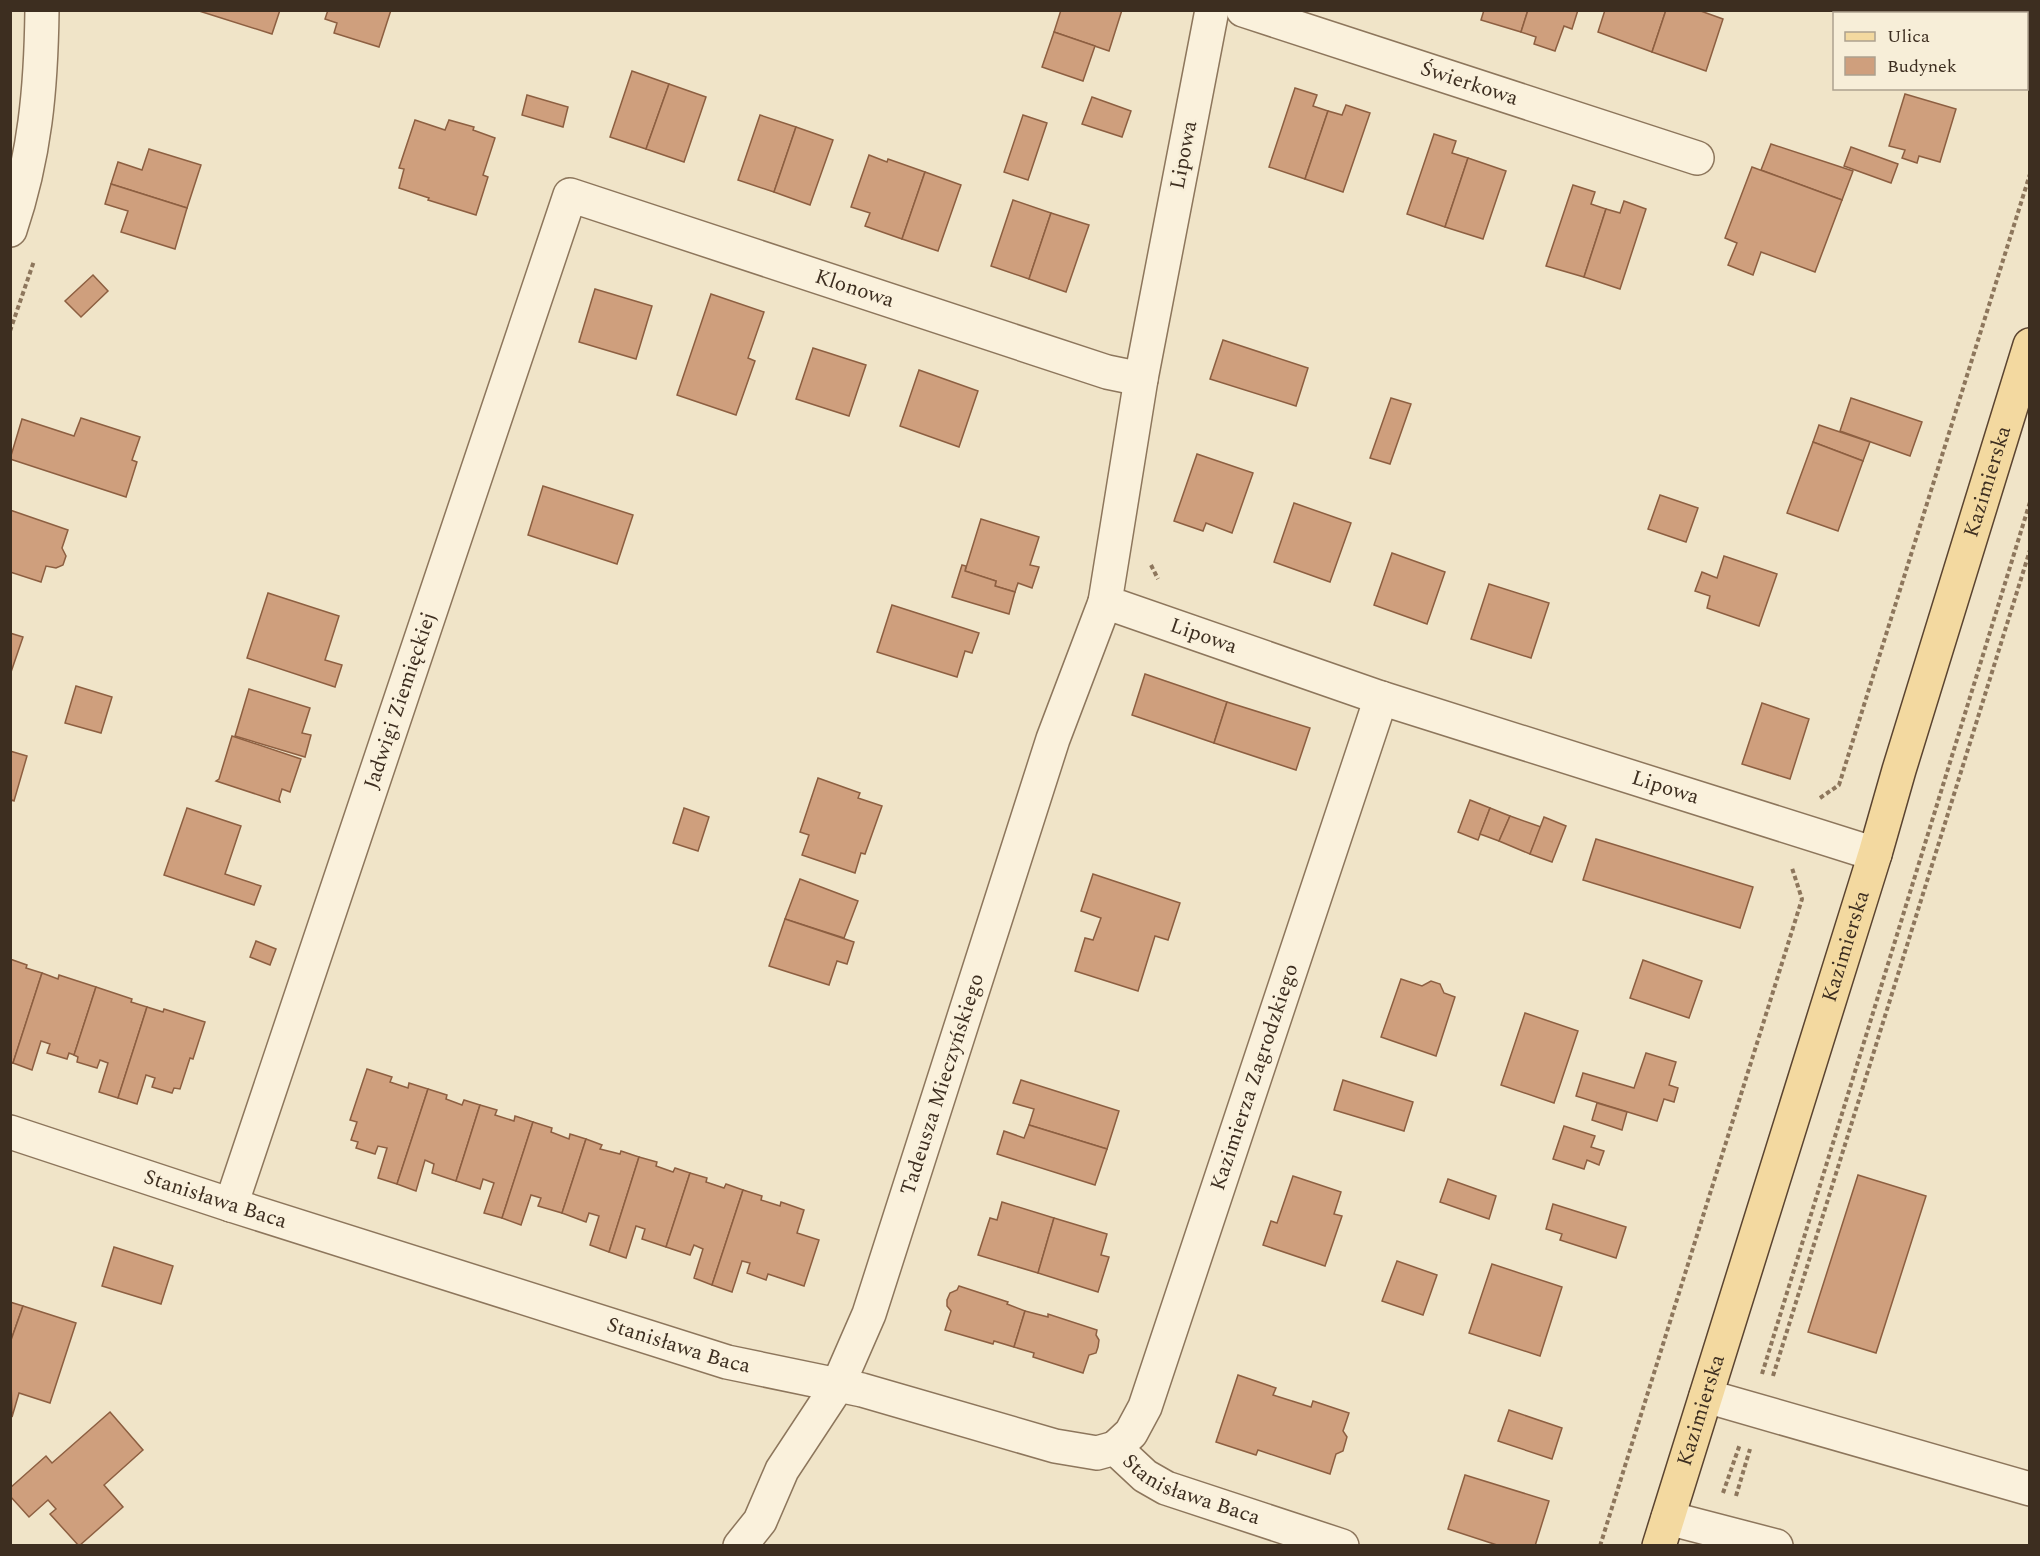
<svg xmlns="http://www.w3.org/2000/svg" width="2040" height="1556" font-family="Spectral,serif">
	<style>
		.building { fill: #cf9f7d; stroke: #8d5f41; stroke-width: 1.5 }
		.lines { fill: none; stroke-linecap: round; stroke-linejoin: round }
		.minor-casing { stroke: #8d765c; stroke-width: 36 }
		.major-casing { stroke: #5b4430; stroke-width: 36 }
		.path { stroke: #8d765c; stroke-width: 4; stroke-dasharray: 4.5 3; stroke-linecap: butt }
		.minor { stroke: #faf1dc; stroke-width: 33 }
		.major { stroke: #f3d9a0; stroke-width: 33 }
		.labels { text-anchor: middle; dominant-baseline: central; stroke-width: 5; stroke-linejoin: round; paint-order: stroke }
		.street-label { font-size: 21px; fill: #3d2e20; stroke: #f7eed8 }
	</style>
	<rect width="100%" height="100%" fill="#f0e4c8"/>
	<!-- building -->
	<g class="building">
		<polygon points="196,10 280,10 272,34"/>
		<polygon points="328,10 391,10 379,47 334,33 337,23 325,19"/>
		<polygon points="1061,10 1122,10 1109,51 1054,32"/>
		<polygon points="1484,10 1528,10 1521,32 1481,20"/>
		<polygon points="1528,10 1578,10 1572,29 1564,26 1555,51 1534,44 1536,37 1521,32"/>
		<polygon points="1605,10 1666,10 1652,52 1598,32"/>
		<polygon points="1666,10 1698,10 1723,19 1706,71 1652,52"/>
		<polygon points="1968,10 2020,10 2019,14 1967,14"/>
		<polygon points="1054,32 1095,46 1083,81 1042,67"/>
		<polygon points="632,71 669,84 646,149 610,137"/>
		<polygon points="669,84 706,97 684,162 646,149"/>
		<polygon points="1295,88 1317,95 1313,106 1328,111 1305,179 1269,167"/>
		<polygon points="1905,94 1956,109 1940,162 1919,156 1917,163 1902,158 1905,150 1889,146"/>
		<polygon points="527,95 568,107 563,127 522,115"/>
		<polygon points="1092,97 1131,111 1122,137 1082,124"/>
		<polygon points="1346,105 1370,113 1343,192 1305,179 1328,111 1342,115"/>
		<polygon points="760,115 796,127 774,192 738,180"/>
		<polygon points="1023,115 1047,123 1028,180 1004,172"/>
		<polygon points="415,120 445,130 449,120 474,127 473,130 495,138 483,175 488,177 476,215 428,200 429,198 399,188 404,169 399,168"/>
		<polygon points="796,127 833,140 810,205 774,192"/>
		<polygon points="1434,134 1456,141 1452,153 1468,158 1445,227 1407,214"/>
		<polygon points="1771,144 1853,171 1842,200 1761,170"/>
		<polygon points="1851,147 1898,164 1891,183 1844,166"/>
		<polygon points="149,149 201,165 187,208 111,184 118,162 142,170"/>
		<polygon points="869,155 887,162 888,159 925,172 902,239 865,226 870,213 851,207"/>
		<polygon points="1468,158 1506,171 1483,239 1445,227"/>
		<polygon points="1752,167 1842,200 1815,272 1761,252 1753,275 1728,265 1737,243 1725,238"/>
		<polygon points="925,172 961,185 938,251 902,239"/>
		<polygon points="111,184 187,208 175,249 121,232 128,211 105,204"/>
		<polygon points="1573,185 1595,192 1591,204 1606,209 1584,277 1546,266"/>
		<polygon points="1013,200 1051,213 1029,279 991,266"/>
		<polygon points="1624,201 1646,209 1620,289 1584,277 1606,209 1620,213"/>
		<polygon points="1051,213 1089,225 1066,292 1029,279"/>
		<polygon points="93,275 108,291 81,317 65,301"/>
		<polygon points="595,289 652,306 636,359 579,342"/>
		<polygon points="711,294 764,312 748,358 755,361 736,415 677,395"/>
		<polygon points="1223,340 1308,368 1296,406 1210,379"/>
		<polygon points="813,348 866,365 849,416 796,399"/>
		<polygon points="919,370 978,391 959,447 900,426"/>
		<polygon points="1391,398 1411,404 1390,464 1370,458"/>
		<polygon points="1851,398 1922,422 1910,456 1840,431"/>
		<polygon points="81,418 140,437 132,460 137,462 126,497 10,459 22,419 74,436"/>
		<polygon points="1819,425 1870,442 1863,461 1813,442"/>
		<polygon points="1813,442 1863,461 1838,531 1787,513"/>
		<polygon points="1197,454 1253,473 1232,533 1206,523 1203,531 1174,521"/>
		<polygon points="543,486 633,515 617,564 528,535"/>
		<polygon points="1660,495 1698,508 1686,542 1648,529"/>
		<polygon points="1294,503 1351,523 1330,582 1274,562"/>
		<polygon points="10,510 68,530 62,548 66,556 63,565 56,568 46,566 41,582 10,572"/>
		<polygon points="981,519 1039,537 1030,565 1039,567 1032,588 1018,583 1015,592 995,586 996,581 965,571"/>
		<polygon points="1392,553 1445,572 1427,624 1374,605"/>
		<polygon points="1724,556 1777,574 1759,626 1707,608 1710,596 1695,591 1702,572 1717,578"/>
		<polygon points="962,565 966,566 965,571 996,581 995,586 1015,592 1009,614 952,597"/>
		<polygon points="1489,584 1549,603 1531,658 1471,639"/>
		<polygon points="268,593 339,616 325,660 342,665 335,687 247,658"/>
		<polygon points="892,605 979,633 972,653 965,651 957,677 877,652"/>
		<polygon points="10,633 23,637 10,675"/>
		<polygon points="1145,674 1227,702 1214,743 1132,715"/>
		<polygon points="76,686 112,697 101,733 65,723"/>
		<polygon points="249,689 310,708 302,733 311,735 305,757 235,736"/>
		<polygon points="1227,702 1310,728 1296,770 1214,743"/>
		<polygon points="1762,703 1809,719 1790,779 1742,764"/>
		<polygon points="232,736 301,759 290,792 282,789 279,799 280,802 216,781 219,779"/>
		<polygon points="10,751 27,756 14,801 12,800 10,805"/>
		<polygon points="818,778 860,793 858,798 882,806 865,854 861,853 855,873 802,855 809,835 800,832"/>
		<polygon points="1470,800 1490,808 1478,840 1458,832"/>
		<polygon points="187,808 241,826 225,874 261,886 254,905 164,875"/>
		<polygon points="684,808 709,817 698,851 673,843"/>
		<polygon points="1490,808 1510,816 1499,841 1480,834"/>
		<polygon points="1510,816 1541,827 1530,854 1499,841"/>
		<polygon points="1544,817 1566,826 1552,862 1530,854"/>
		<polygon points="1596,839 1753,887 1740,928 1583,880"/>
		<polygon points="1093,874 1180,903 1168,940 1155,936 1138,991 1075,971 1085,938 1093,940 1101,918 1081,911"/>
		<polygon points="800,879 858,901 844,938 785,919"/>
		<polygon points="785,919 854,942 847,964 837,961 829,985 769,966"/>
		<polygon points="256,941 276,949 270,965 250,957"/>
		<polygon points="10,959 27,965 26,968 42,973 13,1063 10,1063"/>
		<polygon points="1643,960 1702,981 1689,1018 1630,998"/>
		<polygon points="42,973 58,979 59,975 96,987 74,1055 69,1053 67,1059 47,1053 50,1044 41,1041 32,1070 13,1063"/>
		<polygon points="1401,979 1422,986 1431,981 1440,984 1444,993 1455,997 1436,1056 1381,1037"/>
		<polygon points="96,987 132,999 131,1002 147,1007 118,1098 99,1092 108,1063 100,1060 97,1068 77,1062 78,1057 74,1055"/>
		<polygon points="147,1007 163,1012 164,1009 205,1022 193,1059 190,1058 180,1089 174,1088 172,1093 152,1087 155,1078 146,1075 137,1104 118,1098"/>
		<polygon points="1525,1013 1578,1031 1554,1103 1501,1085"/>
		<polygon points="1646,1053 1676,1062 1669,1085 1678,1088 1674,1102 1664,1099 1657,1121 1576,1096 1583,1073 1634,1088"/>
		<polygon points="367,1069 392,1077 390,1082 408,1088 409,1083 428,1089 397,1184 378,1178 387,1148 378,1146 375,1154 356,1148 358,1142 351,1140 357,1122 350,1120"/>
		<polygon points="1021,1080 1119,1111 1107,1149 1029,1125 1034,1109 1013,1103"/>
		<polygon points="1343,1080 1413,1102 1404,1131 1334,1110"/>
		<polygon points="428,1089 447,1095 446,1099 462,1105 464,1100 480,1105 456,1181 432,1173 434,1164 425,1160 416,1191 397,1184"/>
		<polygon points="1597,1103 1627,1112 1622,1130 1592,1120"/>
		<polygon points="480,1105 497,1110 495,1115 514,1121 515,1116 533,1122 502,1218 484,1213 494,1183 483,1179 480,1189 456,1181"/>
		<polygon points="533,1122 552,1128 551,1132 569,1139 570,1134 586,1139 562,1213 538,1206 541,1198 531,1195 521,1225 502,1218"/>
		<polygon points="1029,1125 1107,1149 1095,1185 997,1154 1004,1131 1024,1138"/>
		<polygon points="1564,1126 1595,1136 1591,1147 1604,1151 1599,1165 1587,1160 1584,1169 1553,1159"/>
		<polygon points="586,1139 602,1145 600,1149 620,1154 621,1151 639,1157 609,1252 590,1245 599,1216 589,1213 586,1222 562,1213"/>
		<polygon points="639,1157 657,1162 656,1166 673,1172 675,1168 690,1173 666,1247 642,1239 645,1229 636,1226 626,1258 609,1252"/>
		<polygon points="690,1173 707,1178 706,1182 724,1188 726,1184 743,1190 712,1285 694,1278 703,1249 694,1245 690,1255 666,1247"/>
		<polygon points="1858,1175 1926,1196 1876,1353 1808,1332"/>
		<polygon points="1293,1176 1341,1192 1334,1214 1342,1216 1325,1266 1263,1245 1271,1221 1277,1223"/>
		<polygon points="1448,1179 1496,1196 1489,1219 1440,1202"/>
		<polygon points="743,1190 762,1196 761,1200 780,1206 781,1202 804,1210 797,1233 819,1240 804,1286 768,1274 766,1280 747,1273 750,1263 742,1261 732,1292 712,1285"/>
		<polygon points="1002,1202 1054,1218 1038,1273 978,1255 990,1218 997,1220"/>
		<polygon points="1553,1204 1626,1227 1616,1258 1560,1240 1562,1234 1546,1229"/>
		<polygon points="1054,1218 1107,1234 1101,1255 1109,1257 1098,1292 1038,1273"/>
		<polygon points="114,1247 173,1266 161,1304 102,1286"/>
		<polygon points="1397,1261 1437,1275 1423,1315 1382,1301"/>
		<polygon points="1492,1264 1562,1287 1540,1356 1469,1333"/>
		<polygon points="959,1286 1008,1302 1007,1304 1025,1311 1014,1347 994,1341 993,1344 945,1330 951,1311 947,1306 947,1300 950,1293 957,1290"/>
		<polygon points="10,1302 23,1306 10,1343"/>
		<polygon points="23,1306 76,1323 50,1403 19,1393 12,1417 10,1343"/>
		<polygon points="1025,1311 1048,1317 1048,1314 1097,1330 1096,1335 1099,1340 1098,1347 1096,1353 1089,1355 1083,1373 1033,1357 1034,1353 1014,1347"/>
		<polygon points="1238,1375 1276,1388 1273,1395 1311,1407 1313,1401 1349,1413 1343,1431 1347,1437 1343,1451 1336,1454 1330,1474 1258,1450 1256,1455 1216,1442"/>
		<polygon points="1509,1410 1562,1428 1552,1459 1498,1441"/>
		<polygon points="110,1412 143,1450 104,1485 123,1507 79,1546 50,1514 56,1509 48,1500 29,1517 10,1496 10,1488 46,1456 52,1463"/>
		<polygon points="1465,1475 1549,1501 1535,1546 1500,1546 1448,1529"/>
	</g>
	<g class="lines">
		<defs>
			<g id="minor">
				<path id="s1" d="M1212,10L1141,379L1105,602L1381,698L1875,854"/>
				<path id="s2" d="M1243,10L1697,158"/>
				<path d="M10,230C35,156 41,89 42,10"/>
				<path id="s3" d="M10,1132L231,1205L727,1362L862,1390L1055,1446L1097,1453L1115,1448L1145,1476L1166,1488L1342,1546"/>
				<path id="s4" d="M231,1205L570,195L1107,372L1141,379"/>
				<polyline points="1706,1396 2030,1489"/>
				<path id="s5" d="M1115,1448L1131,1433L1145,1407L1381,698"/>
				<polyline points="1668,1518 1776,1546"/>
				<path id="s6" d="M740,1546L760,1521L782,1470L838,1385L869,1314L1053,739L1105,602"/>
			</g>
			<g id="major">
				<path id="s7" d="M1659,1546L1875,854L1899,770L2030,345"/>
			</g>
		</defs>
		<!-- minor casing -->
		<use href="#minor" class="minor-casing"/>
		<!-- major casing -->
		<use href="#major" class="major-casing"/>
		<!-- path -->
		<g class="path">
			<polyline points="10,331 34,261"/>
			<polyline points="1151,565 1158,579"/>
			<polyline points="1820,798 1839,785 2030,174"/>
			<polyline points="1762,1374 2030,502"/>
			<polyline points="1773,1376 2030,550"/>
			<polyline points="1723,1493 1740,1444"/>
			<polyline points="1736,1496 1750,1449"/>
			<polyline points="1600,1546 1802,899 1792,868"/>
		</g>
		<!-- minor -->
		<use href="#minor" class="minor"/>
		<!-- major -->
		<use href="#major" class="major"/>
	</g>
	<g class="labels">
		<!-- street labels -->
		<g class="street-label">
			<text stroke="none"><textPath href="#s2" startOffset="238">Świerkowa</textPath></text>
			<text transform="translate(1184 155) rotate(-79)">Lipowa</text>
			<text stroke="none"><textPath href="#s4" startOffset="1365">Klonowa</textPath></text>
			<text stroke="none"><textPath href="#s7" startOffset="1114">Kazimierska</textPath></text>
			<text stroke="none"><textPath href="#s1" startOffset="706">Lipowa</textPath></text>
			<text stroke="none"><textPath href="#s4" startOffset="532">Jadwigi Ziemięckiej</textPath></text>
			<text stroke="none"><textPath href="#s1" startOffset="1192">Lipowa</textPath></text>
			<text stroke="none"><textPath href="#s7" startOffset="628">Kazimierska</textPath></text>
			<text stroke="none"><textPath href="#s5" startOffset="399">Kazimierza Zagrodzkiego</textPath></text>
			<text stroke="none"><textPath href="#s6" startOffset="508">Tadeusza Mieczyńskiego</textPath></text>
			<text stroke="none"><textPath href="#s3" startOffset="216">Stanisława Baca</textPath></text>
			<text stroke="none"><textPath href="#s3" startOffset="702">Stanisława Baca</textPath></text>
			<text stroke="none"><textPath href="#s7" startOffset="142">Kazimierska</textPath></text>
			<text stroke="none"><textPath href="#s3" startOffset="1242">Stanisława Baca</textPath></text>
		</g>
	</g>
	<!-- border -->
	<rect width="2040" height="1556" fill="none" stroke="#3d2e20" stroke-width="24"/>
	<!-- legend -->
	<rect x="1833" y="12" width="195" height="78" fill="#f7eed8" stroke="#ada18e" stroke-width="1.5"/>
	<rect x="1845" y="32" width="30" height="9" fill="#f3d9a0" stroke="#ada18e" stroke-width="1.5"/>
	<text x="1887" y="42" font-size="18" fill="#3d2e20">Ulica</text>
	<rect x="1845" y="57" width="30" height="18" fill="#cf9f7d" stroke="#ada18e" stroke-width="1.5"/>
	<text x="1887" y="72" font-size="18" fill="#3d2e20">Budynek</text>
</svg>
